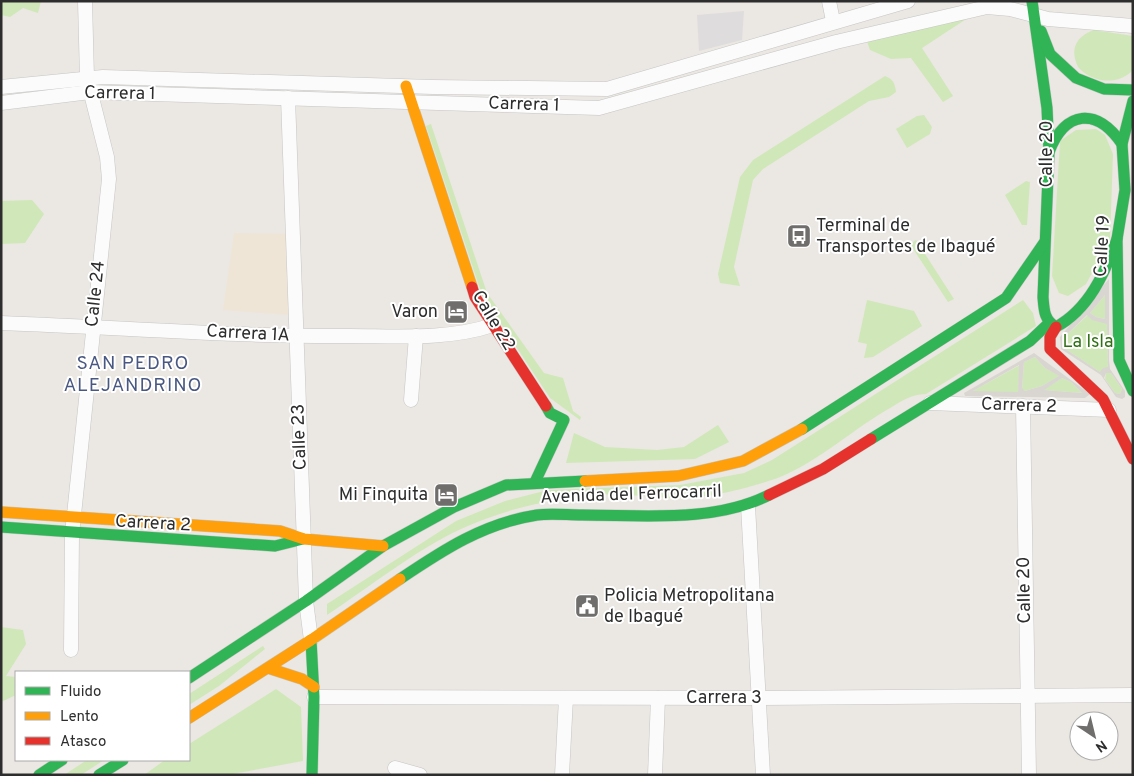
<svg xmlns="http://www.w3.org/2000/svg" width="1134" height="776" font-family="Overpass,sans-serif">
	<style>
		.industrial { fill: #dfdcde }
		.education { fill: #eee5d6 }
		.green { fill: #d0e8b9 }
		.plaza { fill: #d9d5d1; fill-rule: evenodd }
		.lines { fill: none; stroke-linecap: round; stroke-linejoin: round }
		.street-casing { stroke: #c6c6c5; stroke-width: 15 }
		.fast-casing { stroke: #c6c6c5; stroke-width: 12 }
		.slow-casing { stroke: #c6c6c5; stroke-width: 12 }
		.jam-casing { stroke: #c6c6c5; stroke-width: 12 }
		.street { stroke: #fcfbfb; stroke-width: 14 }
		.fast { stroke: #30b455; stroke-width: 11 }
		.slow { stroke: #ff9f0a; stroke-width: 11 }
		.jam { stroke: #e5322d; stroke-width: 11 }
		.labels { text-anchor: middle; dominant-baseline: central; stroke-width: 4; stroke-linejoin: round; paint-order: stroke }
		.street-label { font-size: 18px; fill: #2d2d2d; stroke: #fff }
		.poi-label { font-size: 18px; fill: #2d2d2d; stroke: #fff; text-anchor: start }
		.park-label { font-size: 18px; fill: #307115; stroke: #fff }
		.neighbourhood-label { font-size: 19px; letter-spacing: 1px; fill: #495882; stroke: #fff }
	</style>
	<rect width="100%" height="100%" fill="#ebe7e2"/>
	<!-- industrial -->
	<polygon class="industrial" points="744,11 742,40 699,51 697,15"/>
	<!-- education -->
	<polygon class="education" points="234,233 288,234 290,315 223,310"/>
	<!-- green -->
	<g class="green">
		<polygon points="1,1 41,1 38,13 23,8 10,17 1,15"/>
		<polygon points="977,12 922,48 953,96 943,102 911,58 891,59 870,50 866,38"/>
		<path d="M1094,30L1133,36V70C1118,86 1092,83 1078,67C1069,48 1077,36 1094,30Z"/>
		<path d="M885,76C893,79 895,83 896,92L889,97L869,101L763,169L753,180L734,267L740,286L720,283L718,274L740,177L753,160Z"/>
		<polygon points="924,115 932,127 930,134 907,148 896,129 917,116"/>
		<polygon points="431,124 487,293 544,373 563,378 573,411 581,417 580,420 550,398 482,295 426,126"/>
		<polygon points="1096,129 1105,135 1113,154 1110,240 1086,284 1068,296 1059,293 1052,276 1060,141 1076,130"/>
		<polygon points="1026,181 1030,182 1027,225 1022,225 1005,195"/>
		<polygon points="32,200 44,214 25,243 1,244 1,201"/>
		<polygon points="916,240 954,299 948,302 910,244"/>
		<polygon points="1106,294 1105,319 1096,317 1090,313"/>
		<polygon points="867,300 914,311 922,326 873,357 864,358 867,344 858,342"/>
		<path d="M1023,300L1033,313L1036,326L926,394C910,394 899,403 885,411C848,433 813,466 772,480C744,489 717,496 687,498C657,499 626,493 596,495C550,499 504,509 461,529C416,550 369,587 327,615V604L456,521L505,501L548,490L680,485L744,473L772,460Z"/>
		<polygon points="1088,315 1107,323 1108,368 1100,372 1064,348 1062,339"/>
		<polygon points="1035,357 1045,368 1060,376 1042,386 1025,391 1022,389 1024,362"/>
		<polygon points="1020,365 1018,392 971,392"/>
		<polygon points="1106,373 1111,373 1122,389 1120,394 1115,393 1105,379"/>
		<polygon points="1062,378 1071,382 1082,393 1043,390"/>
		<polygon points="718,425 729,442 695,459 566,463 574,433 605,447 657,450 684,447"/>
		<polygon points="1,627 23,630 26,644 6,676 16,677 16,695 1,702"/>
		<polygon points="263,646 265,649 219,686 189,705 189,694"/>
		<polygon points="276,689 301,707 303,761 227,775 144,775 165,760 189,760 189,744"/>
		<polygon points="87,760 104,760 81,775 64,775"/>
	</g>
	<!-- plaza -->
	<g class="plaza">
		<path d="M1109,279V360L1110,369L1125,391V397L1122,399L1116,397L1101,375L1061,349L1060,337ZM1105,295V319L1096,317L1090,313ZM1087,315L1092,320L1107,324L1108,367L1103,368L1100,372L1064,348L1062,339ZM1106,373H1111L1122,389L1120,394L1115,393L1104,378Z"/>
		<path d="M1034,353L1090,394L1085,398L965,396L964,393ZM1035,357L1045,368L1059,376L1042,386L1025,391L1022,388L1024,362ZM1019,365L1018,392L973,391ZM1062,378L1071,382L1082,393L1044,390Z"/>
	</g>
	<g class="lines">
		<defs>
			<g id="street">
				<polyline points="829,1 833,21"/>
				<polyline points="1,87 103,77 433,87 607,89 908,1"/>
				<polyline points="288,98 306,601 311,640"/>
				<polyline points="1,103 90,92 599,108 836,42 987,7 1010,9 1048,19 1133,26"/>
				<path d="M1,323C118,327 234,337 350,336C398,336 448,340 493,325"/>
				<polyline points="411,400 416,336"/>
				<polyline points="930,403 1109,410"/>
				<polyline points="1023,406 1029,775"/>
				<polyline points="748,506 763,775"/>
				<polyline points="71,650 72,534 109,179 107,157 87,78 85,1"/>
				<polyline points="314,697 758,698 1133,695"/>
				<polyline points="395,768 420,775"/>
				<polyline points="562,775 566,698"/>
				<polyline points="655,775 658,698"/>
			</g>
			<g id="fast">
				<path d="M1032,1L1047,108L1049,152L1043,297C1044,310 1044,320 1056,327C1089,309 1105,273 1117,239"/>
				<polyline points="1041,31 1050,54 1076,78 1104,89 1133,90"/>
				<polyline points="1133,101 1122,144 1125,190 1117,239 1119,360 1133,391"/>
				<path d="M1049,152C1065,110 1097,107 1122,144"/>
				<polyline points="802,429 1006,298 1044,243"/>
				<polyline points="871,439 1030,341 1049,323"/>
				<polyline points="535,482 564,420 550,413 546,406"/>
				<polyline points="1,527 275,546 303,539"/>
				<path d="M400,579C443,550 484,523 537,515C551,513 567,515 582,515C643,515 714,523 769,495"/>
				<polyline points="311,640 314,697 312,775"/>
				<polyline points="189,678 306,601 383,546 454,507 506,485 585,481"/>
				<polyline points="39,775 62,760"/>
				<polyline points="99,775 123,760"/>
			</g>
			<g id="slow">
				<polyline points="406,86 472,287"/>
				<polyline points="585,481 678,476 743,461 802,429"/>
				<polyline points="1,512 280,531 304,539 383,546"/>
				<polyline points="268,668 302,679 314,687"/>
				<polyline points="189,718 311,640 400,579"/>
			</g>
			<g id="jam">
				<polyline points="472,287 475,297 546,406"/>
				<polyline points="1056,327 1050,337 1050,349 1103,399 1133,459"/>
				<polyline points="769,495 823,469 871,439"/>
			</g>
		</defs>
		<!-- street casing -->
		<use href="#street" class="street-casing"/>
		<!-- fast casing -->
		<use href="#fast" class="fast-casing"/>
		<!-- slow casing -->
		<use href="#slow" class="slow-casing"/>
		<!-- jam casing -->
		<use href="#jam" class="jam-casing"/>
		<!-- street -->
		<use href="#street" class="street"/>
		<!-- fast -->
		<use href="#fast" class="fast"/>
		<!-- slow -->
		<use href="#slow" class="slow"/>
		<!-- jam -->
		<use href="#jam" class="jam"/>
	</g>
	<!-- icons -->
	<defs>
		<symbol id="bus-square" viewBox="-11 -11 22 22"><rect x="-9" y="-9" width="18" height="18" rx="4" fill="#706e6c" stroke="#fff"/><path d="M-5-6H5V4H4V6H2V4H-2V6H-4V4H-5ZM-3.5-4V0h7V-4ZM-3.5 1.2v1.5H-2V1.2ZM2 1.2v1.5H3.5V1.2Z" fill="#fff"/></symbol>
		<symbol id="hotel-square" viewBox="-11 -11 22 22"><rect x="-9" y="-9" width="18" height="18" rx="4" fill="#706e6c" stroke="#fff"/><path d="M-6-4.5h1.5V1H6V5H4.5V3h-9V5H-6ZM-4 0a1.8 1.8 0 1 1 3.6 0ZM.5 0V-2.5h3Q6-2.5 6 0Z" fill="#fff"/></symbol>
		<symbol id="civic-square" viewBox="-11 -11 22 22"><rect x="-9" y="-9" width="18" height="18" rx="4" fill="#706e6c" stroke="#fff"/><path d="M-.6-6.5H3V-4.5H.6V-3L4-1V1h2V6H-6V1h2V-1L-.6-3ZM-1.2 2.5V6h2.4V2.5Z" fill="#fff"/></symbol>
	</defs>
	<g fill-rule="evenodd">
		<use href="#bus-square" x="785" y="222" width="28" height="28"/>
		<use href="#hotel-square" x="442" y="298" width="28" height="28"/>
		<use href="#hotel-square" x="432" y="481" width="28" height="28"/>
		<use href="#civic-square" x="573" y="592" width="28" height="28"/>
	</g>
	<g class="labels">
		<!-- street labels -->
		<g class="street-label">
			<text transform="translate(120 94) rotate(1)">Carrera 1</text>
			<text transform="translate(524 105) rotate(2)">Carrera 1</text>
			<text transform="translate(1047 154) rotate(-90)">Calle 20</text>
			<text transform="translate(1103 246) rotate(-87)">Calle 19</text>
			<text transform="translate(96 294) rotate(-84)">Calle 24</text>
			<text transform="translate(493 321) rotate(59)">Calle 22</text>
			<text transform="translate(248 334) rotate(3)">Carrera 1A</text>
			<text transform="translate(1019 406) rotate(2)">Carrera 2</text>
			<text transform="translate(300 437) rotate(-92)">Calle 23</text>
			<text transform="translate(631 495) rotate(-2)">Avenida del Ferrocarril</text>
			<text transform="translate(153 524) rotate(3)">Carrera 2</text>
			<text transform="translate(1025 590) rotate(-91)">Calle 20</text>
			<text x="724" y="698">Carrera 3</text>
		</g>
		<!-- poi labels -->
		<g class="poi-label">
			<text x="816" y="226">Terminal de<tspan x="816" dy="21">Transportes de Ibagué</tspan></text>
			<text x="438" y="312" text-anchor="end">Varon</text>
			<text x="428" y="495" text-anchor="end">Mi Finquita</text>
			<text x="604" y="596">Policia Metropolitana<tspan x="604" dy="21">de Ibagué</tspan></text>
		</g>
		<!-- park labels -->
		<g class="park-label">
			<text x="1088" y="342">La Isla</text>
		</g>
		<!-- neighbourhood labels -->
		<g class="neighbourhood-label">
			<text x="133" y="364">SAN PEDRO<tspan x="133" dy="22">ALEJANDRINO</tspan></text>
		</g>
	</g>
	<!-- border -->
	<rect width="1134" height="776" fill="none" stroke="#2d2d2d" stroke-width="5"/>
	<!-- legend -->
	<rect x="15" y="671" width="175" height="90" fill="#ffffff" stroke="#ababab"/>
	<rect x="25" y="687" width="25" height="8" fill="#30b455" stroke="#ababab"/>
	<text x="60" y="696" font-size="15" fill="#2d2d2d">Fluido</text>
	<rect x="25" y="712" width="25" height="8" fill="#ff9f0a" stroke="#ababab"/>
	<text x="60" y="721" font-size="15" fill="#2d2d2d">Lento</text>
	<rect x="25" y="737" width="25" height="8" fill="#e5322d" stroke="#ababab"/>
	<text x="60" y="746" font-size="15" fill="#2d2d2d">Atasco</text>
	<!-- north arrow -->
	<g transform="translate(1094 736) rotate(145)"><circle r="24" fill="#ffffff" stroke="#ababab"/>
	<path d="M0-4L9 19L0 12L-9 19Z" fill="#706e6c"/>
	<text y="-8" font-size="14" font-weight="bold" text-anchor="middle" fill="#2d2d2d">N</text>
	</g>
</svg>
